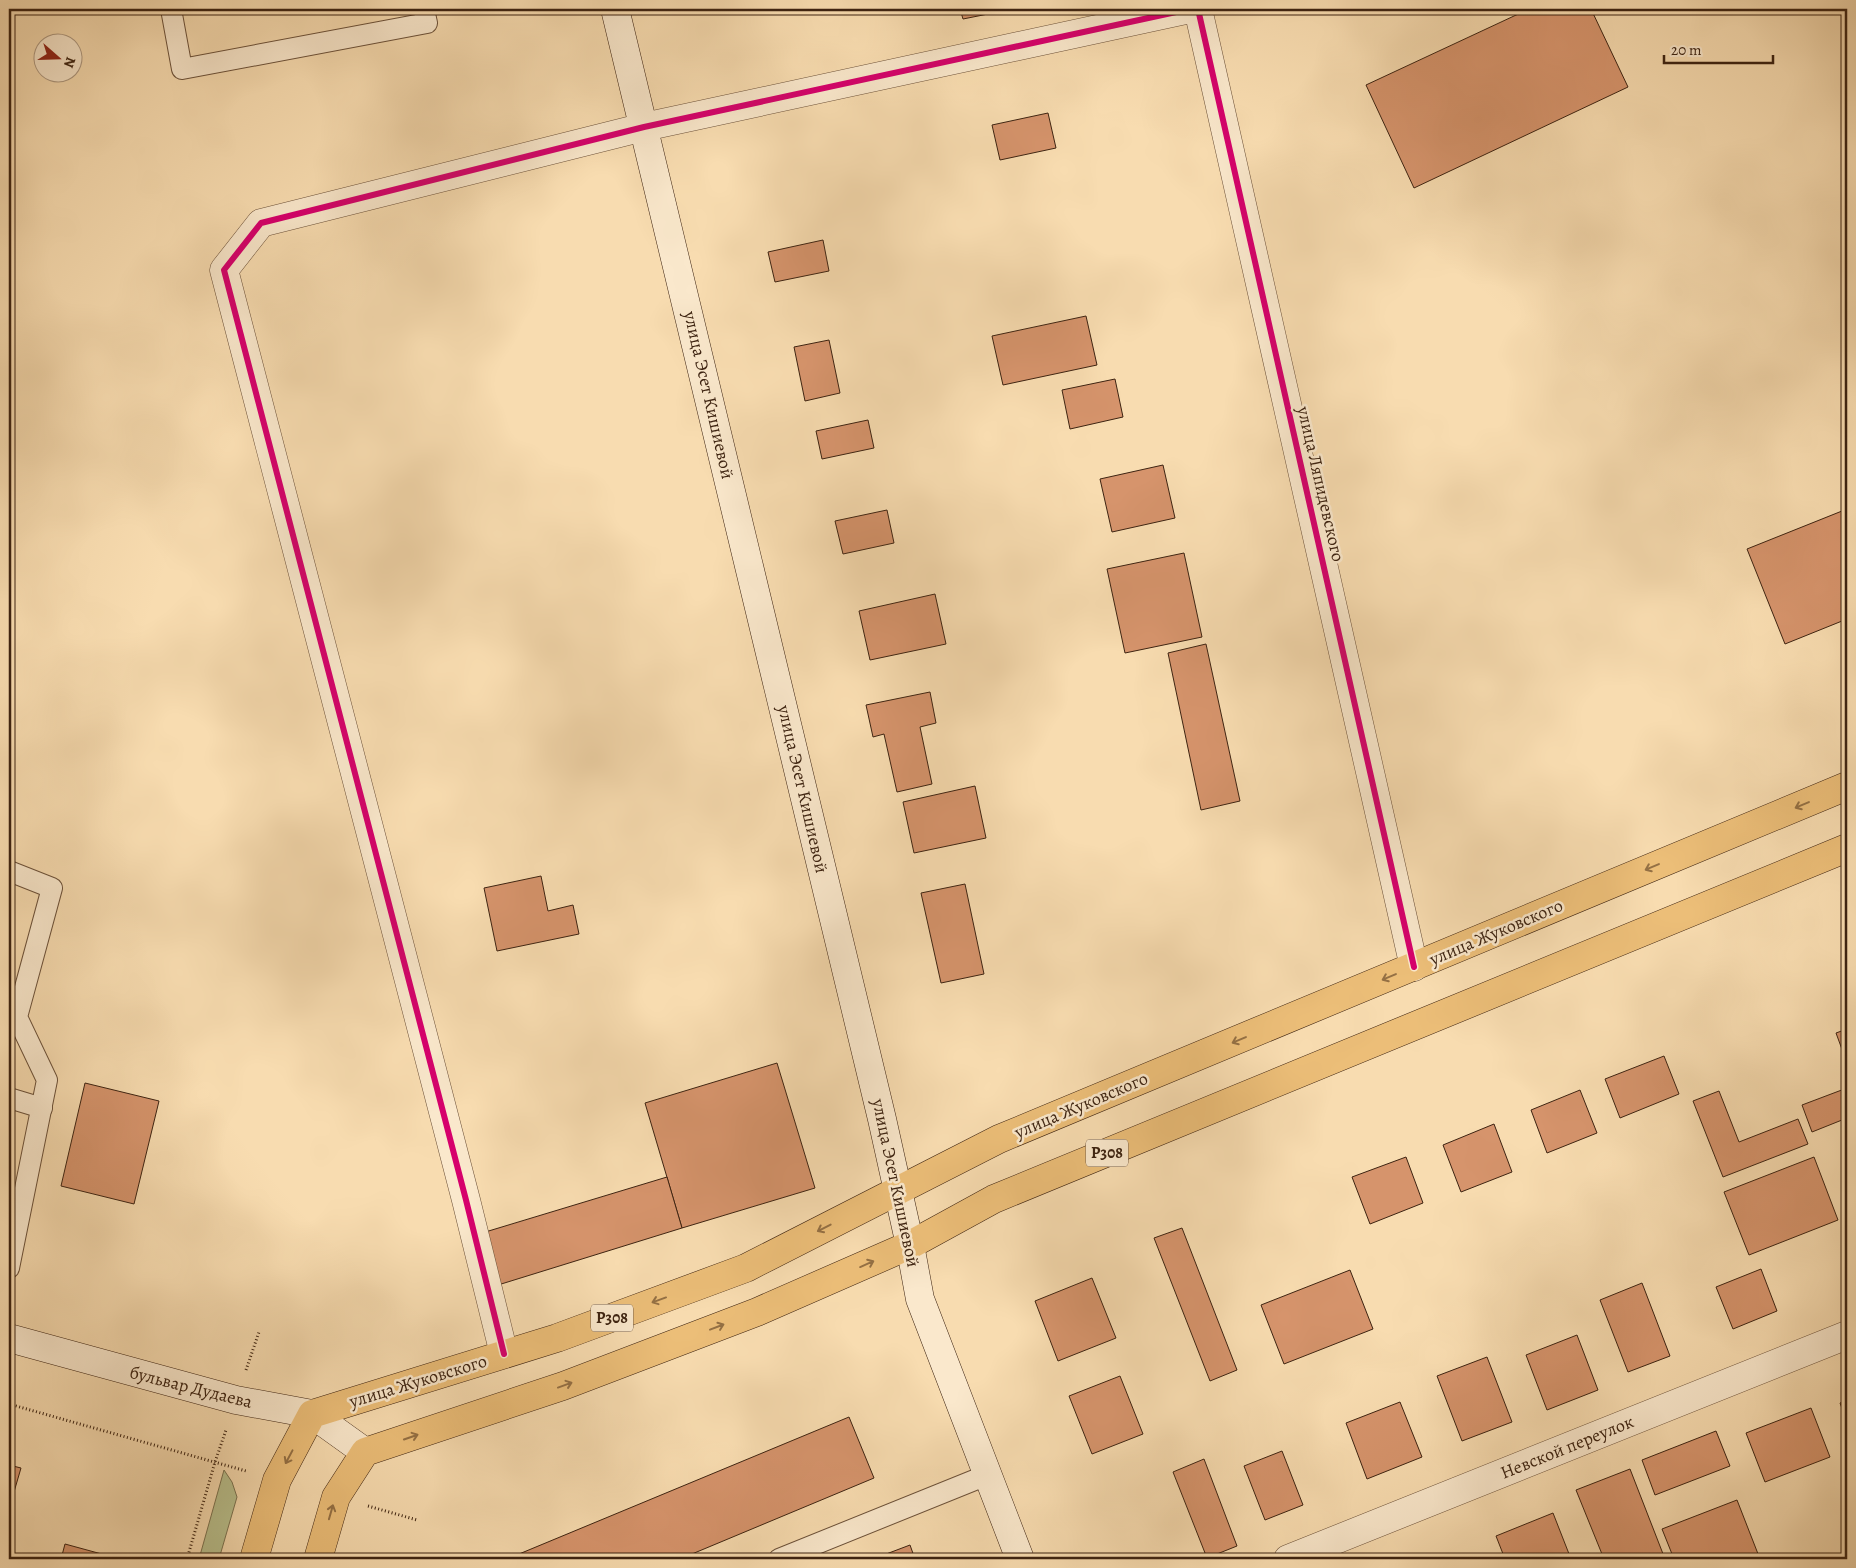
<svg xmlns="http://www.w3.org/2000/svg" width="1856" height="1568" font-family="Alegreya,serif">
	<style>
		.green { fill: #b9c18e; stroke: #7b7250 }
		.building { fill: #d6946c; stroke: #3d2311 }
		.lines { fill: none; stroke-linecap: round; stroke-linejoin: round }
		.lane-casing { stroke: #6c5139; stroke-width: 22 }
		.street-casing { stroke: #6c5139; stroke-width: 29 }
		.secondary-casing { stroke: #3d2311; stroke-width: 29 }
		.primary-casing { stroke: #3d2311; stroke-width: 29 }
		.path { stroke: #3d2311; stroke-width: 3; stroke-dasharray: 1 2.5; stroke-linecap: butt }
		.lane { stroke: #fae8cc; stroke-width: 20 }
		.street { stroke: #fae8cc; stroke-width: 28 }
		.secondary { stroke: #fae8cc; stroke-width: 28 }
		.primary { stroke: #ecbe78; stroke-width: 28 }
		.cycleway-casing { stroke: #fae8cc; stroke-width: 9 }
		.cycleway { stroke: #d6006c; stroke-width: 6 }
		.oneway { stroke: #947044 }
		.labels { text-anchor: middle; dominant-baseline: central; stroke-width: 5; stroke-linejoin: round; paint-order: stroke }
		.shield { fill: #fae8cc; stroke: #765e49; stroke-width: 1 }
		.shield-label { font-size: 16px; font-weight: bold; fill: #3d2311 }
		.street-label { font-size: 18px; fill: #3d2311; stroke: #fae8cc }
	</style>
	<rect width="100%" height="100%" fill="#f8dcb0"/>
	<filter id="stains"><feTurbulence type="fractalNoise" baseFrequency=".004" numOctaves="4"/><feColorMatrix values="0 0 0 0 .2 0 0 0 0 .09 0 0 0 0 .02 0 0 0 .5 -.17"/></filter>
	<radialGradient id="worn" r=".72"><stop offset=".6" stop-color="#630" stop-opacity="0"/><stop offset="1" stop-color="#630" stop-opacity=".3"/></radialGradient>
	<!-- green -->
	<polygon class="green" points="224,1470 232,1482 237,1497 219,1559 199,1559"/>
	<!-- building -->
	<g class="building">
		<polygon points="960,9 1013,9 963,19"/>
		<polygon points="1529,9 1591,9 1628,87 1414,188 1366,85"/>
		<polygon points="1048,113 1056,148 1000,160 992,125"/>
		<polygon points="823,240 829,271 775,282 768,252"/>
		<polygon points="1086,316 1097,365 1003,385 992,336"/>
		<polygon points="829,340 840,393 805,401 794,347"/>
		<polygon points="1115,379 1123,417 1070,429 1062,390"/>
		<polygon points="868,420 874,448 822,459 816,431"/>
		<polygon points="1163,465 1175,518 1112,532 1100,479"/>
		<polygon points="1847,509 1847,619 1785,644 1747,549"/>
		<polygon points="887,510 894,543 843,554 835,521"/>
		<polygon points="1184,553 1202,637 1125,653 1107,569"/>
		<polygon points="935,594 946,644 870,660 859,611"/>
		<polygon points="1206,644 1240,801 1201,810 1168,653"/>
		<polygon points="930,692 936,723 920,727 932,784 897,792 884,734 873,737 866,705"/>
		<polygon points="975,786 986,838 914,853 903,802"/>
		<polygon points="541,876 548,911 573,905 579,934 497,951 484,888"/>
		<polygon points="965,884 984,974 941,983 921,893"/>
		<polygon points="1847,1029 1847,1063 1836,1033"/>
		<polygon points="1664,1056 1679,1094 1620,1118 1605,1079"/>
		<polygon points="777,1063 815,1188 682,1228 645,1103"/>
		<polygon points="85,1083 159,1101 134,1204 61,1186"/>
		<polygon points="1847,1088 1847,1118 1812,1132 1802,1105"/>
		<polygon points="1580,1090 1597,1133 1547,1153 1531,1110"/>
		<polygon points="1719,1091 1739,1142 1798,1119 1808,1144 1723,1177 1693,1101"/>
		<polygon points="1494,1124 1512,1172 1461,1192 1443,1145"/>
		<polygon points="1406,1157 1423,1203 1370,1224 1352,1177"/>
		<polygon points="1814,1157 1838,1220 1749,1255 1724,1192"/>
		<polygon points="667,1177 682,1228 498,1285 482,1233"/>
		<polygon points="1182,1228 1237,1370 1210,1381 1154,1238"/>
		<polygon points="1761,1269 1777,1311 1733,1329 1716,1287"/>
		<polygon points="1350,1270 1373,1329 1284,1364 1261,1305"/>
		<polygon points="1092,1278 1116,1338 1058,1361 1035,1301"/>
		<polygon points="1642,1283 1670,1356 1628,1372 1600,1300"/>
		<polygon points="1577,1335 1598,1390 1547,1410 1526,1355"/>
		<polygon points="1487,1357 1512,1422 1462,1441 1437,1376"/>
		<polygon points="1120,1376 1143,1434 1092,1454 1069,1396"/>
		<polygon points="1847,1400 1847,1422 1840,1403"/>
		<polygon points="1400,1402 1422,1457 1367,1479 1346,1423"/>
		<polygon points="1811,1408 1830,1457 1765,1482 1746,1433"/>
		<polygon points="849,1417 874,1478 680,1559 507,1559"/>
		<polygon points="1716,1431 1730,1466 1655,1495 1642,1460"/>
		<polygon points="1282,1451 1303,1505 1265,1520 1244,1466"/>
		<polygon points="1204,1459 1237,1546 1207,1558 1173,1472"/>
		<polygon points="9,1465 21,1468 9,1509"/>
		<polygon points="1630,1469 1665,1559 1604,1559 1576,1490"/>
		<polygon points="1737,1500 1760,1559 1674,1559 1662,1529"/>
		<polygon points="1553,1513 1571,1559 1505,1559 1496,1536"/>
		<polygon points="65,1544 120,1559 61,1559"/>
		<polygon points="910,1545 915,1559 873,1559"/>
	</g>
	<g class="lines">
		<defs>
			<g id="lane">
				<polyline points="171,9 182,69 427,23 424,9"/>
				<polyline points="9,871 52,888 17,1017 47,1080 9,1268"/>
				<polyline points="9,1098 42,1108"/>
				<polyline points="779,1559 987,1475"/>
			</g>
			<g id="street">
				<polyline points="1198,9 1414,967"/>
				<polyline points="504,1354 466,1200 224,270 261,223 644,127 1190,9"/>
				<polyline points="1288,1559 1847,1335"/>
			</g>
			<g id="secondary">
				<polyline points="615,9 882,1119 910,1245 920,1299 1020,1559"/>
				<polyline points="9,1338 236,1400 312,1414 365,1452"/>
			</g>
			<g id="primary">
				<polyline points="254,1559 277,1480 312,1414 557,1338 746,1268 999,1139 1847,786"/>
				<polyline points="318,1559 336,1497 365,1452 563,1386 757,1312 910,1245 994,1199 1847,848"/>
			</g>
		</defs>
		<!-- lane casing -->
		<use href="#lane" class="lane-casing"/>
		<!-- street casing -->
		<use href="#street" class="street-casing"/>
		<!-- secondary casing -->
		<use href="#secondary" class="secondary-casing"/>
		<!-- primary casing -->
		<use href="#primary" class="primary-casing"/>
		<!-- path -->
		<g class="path">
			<polyline points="246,1370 259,1332"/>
			<polyline points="9,1404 246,1471"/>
			<polyline points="368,1506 417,1520"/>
			<polyline points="187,1559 215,1462 226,1430"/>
		</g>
		<!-- lane -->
		<use href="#lane" class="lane"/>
		<!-- street -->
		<use href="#street" class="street"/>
		<!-- secondary -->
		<use href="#secondary" class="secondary"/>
		<!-- primary -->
		<use href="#primary" class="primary"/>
		<defs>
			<g id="cycleway">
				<polyline points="1198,9 1414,967"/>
				<polyline points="504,1354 466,1200 224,270 261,223 644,127 1190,9"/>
			</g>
		</defs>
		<!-- cycleway casing -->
		<use href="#cycleway" class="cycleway-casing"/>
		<!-- cycleway -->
		<use href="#cycleway" class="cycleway"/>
	</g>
	<!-- one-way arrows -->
	<defs><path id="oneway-shaft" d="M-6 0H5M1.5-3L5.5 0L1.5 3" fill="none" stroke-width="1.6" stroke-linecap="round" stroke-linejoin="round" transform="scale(1.25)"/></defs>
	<g class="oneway">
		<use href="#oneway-shaft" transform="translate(1802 805) rotate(157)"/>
		<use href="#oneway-shaft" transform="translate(1652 867) rotate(157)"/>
		<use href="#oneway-shaft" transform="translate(1389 977) rotate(157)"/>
		<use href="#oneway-shaft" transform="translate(1239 1040) rotate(157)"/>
		<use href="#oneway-shaft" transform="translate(824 1228) rotate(153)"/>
		<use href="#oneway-shaft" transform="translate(867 1264) rotate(-24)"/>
		<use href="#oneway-shaft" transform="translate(659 1300) rotate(160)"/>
		<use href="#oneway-shaft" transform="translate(717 1327) rotate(-21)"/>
		<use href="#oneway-shaft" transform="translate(565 1385) rotate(-20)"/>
		<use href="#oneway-shaft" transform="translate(411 1437) rotate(-19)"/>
		<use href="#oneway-shaft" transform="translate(289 1457) rotate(118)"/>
		<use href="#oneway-shaft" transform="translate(331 1512) rotate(-74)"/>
	</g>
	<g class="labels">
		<!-- shield labels -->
		<g class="shield">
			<rect x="1086" y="1139.5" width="42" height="27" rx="4"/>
			<rect x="591" y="1304.5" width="42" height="27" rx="4"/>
		</g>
		<g class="shield-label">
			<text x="1107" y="1153">P308</text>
			<text x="612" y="1318">P308</text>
		</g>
		<!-- street labels -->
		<g class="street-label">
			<text transform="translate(709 395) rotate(77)">улица Эсет Кишиевой</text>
			<text transform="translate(1321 484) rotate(77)">улица Ляпидевского</text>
			<text transform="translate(803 789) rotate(77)">улица Эсет Кишиевой</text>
			<text transform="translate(1496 932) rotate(-23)">улица Жуковского</text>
			<text transform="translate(1081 1105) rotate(-23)">улица Жуковского</text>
			<text transform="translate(896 1183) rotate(78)">улица Эсет Кишиевой</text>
			<text transform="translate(418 1381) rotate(-17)">улица Жуковского</text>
			<text transform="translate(191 1387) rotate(14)">бульвар Дудаева</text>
			<text transform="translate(1567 1447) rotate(-22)">Невской переулок</text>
		</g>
	</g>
	<!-- margin -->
	<rect width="1856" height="1568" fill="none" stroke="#f8dcb0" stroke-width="30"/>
	<rect x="10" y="10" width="1836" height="1548" fill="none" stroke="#3d2311" stroke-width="2.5"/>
	<rect x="15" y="15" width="1826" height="1538" fill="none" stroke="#3d2311"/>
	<!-- north arrow -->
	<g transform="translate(58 58) rotate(110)"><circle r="24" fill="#fae8cc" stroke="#ae9981"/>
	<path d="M0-4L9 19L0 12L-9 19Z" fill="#8f2418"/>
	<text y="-8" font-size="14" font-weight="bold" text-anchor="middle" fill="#3d2311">N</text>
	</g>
	<!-- scale -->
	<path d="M1664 55v8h109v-8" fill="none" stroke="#3d2311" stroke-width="2.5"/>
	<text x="1671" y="55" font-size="15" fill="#3d2311" stroke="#fae8cc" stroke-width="4" paint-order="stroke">20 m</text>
	<rect width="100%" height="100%" filter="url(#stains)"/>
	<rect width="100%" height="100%" fill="url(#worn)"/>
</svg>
